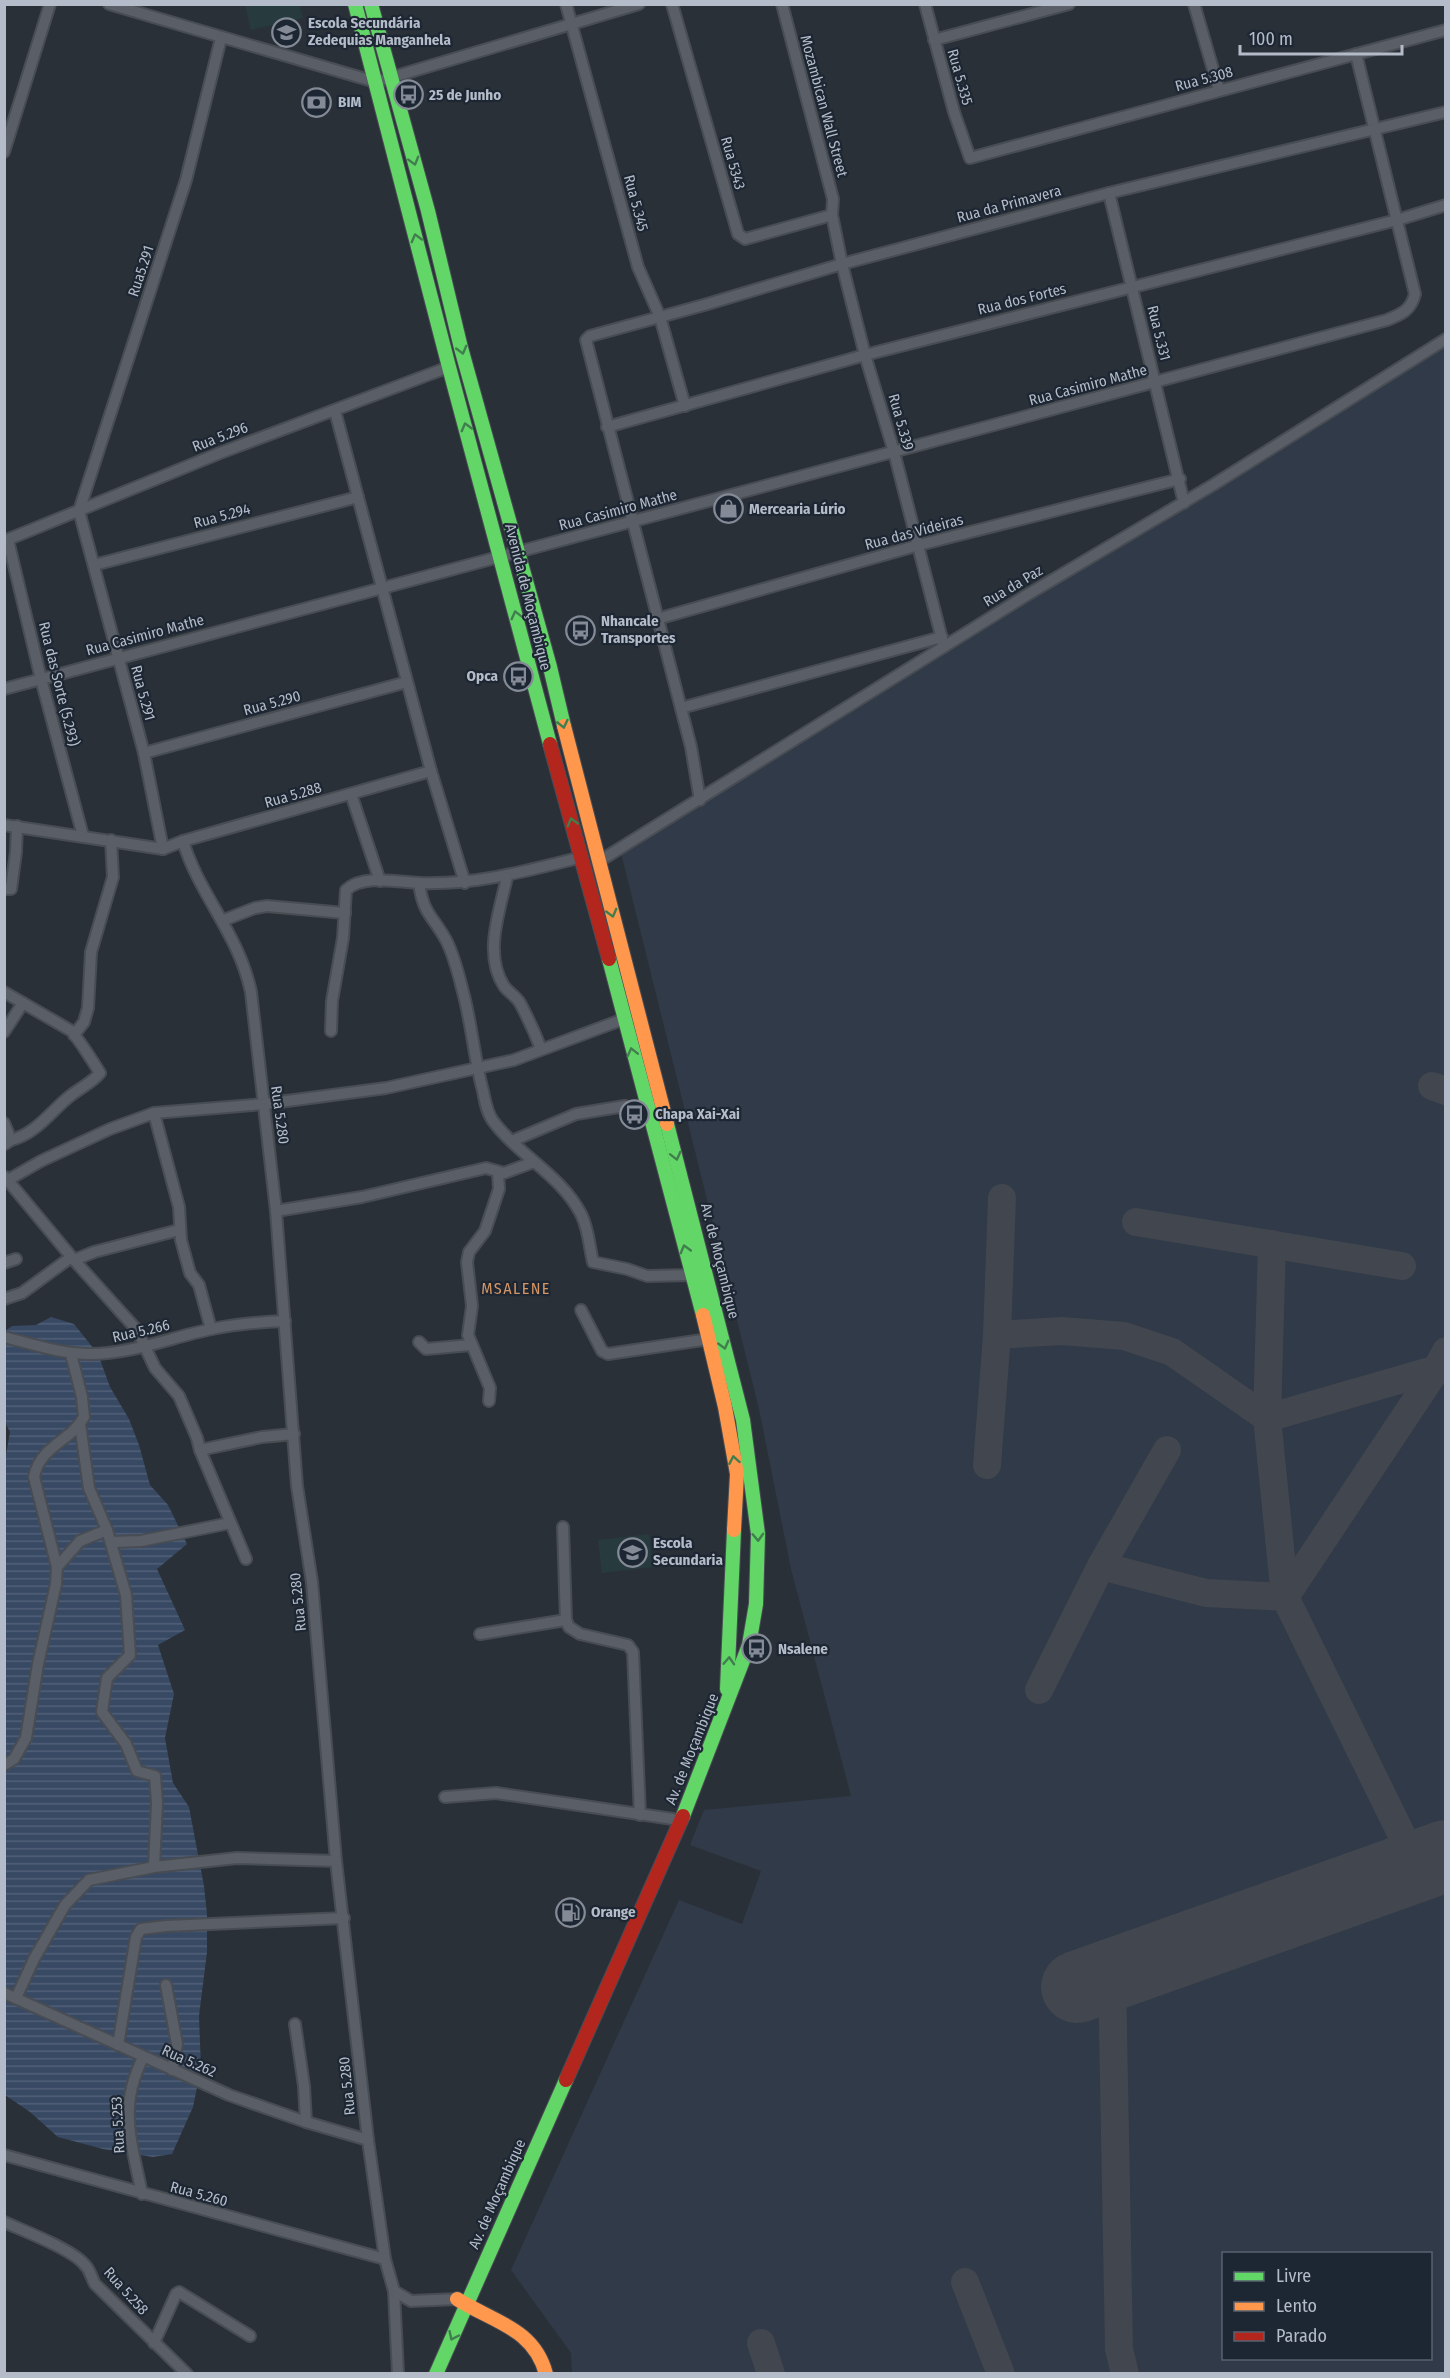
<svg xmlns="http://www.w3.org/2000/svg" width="1450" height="2378" font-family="'Fira Sans Condensed',sans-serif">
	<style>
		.airport { fill: #313a48; fill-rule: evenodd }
		.green { fill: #273a3e }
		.water { fill: url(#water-rules) }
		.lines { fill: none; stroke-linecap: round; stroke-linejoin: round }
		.taxiway { stroke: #42464e; stroke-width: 28 }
		.runway { stroke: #42464e; stroke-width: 72 }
		.street-casing { stroke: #484c53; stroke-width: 14 }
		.fast-casing { stroke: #484c53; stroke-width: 16 }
		.slow-casing { stroke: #484c53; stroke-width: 16 }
		.jam-casing { stroke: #484c53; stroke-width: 16 }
		.street { stroke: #5a5e66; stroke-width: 10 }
		.fast { stroke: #63d668; stroke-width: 14 }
		.slow { stroke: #ff974d; stroke-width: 14 }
		.jam { stroke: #b3261e; stroke-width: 14 }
		.oneway { stroke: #407e4e }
		.labels { text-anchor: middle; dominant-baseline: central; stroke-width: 4.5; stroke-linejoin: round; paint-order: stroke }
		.poi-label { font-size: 15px; font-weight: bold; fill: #b4bcc9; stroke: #1d2633; text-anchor: start }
		.street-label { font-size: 15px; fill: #b4bcc9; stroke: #1d2633 }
		.neighbourhood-label { font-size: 16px; letter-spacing: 1.5px; fill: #d59563; stroke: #1d2633 }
	</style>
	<defs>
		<pattern id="water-rules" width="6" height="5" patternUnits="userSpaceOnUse" patternTransform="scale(1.5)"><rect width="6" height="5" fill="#384963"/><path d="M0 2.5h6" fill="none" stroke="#526178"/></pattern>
	</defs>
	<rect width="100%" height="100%" fill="#2a3038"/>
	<!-- airport -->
	<path class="airport" d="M1445,335V2373H572L571,2353L511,2270L679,1900L742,1924L761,1871L690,1845L704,1810L851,1796L791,1569L759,1409L619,845ZM1224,2254H1430V2358H1224Z"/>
	<!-- green -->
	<g class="green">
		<polygon points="245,5 299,5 303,18 251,30"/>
		<polygon points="649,1534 653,1567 602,1573 598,1540"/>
	</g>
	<!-- water -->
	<polygon class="water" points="51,1317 74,1324 98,1354 110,1387 129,1419 139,1445 150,1485 168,1505 187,1544 157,1569 185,1630 158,1645 174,1694 165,1738 173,1783 189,1807 204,1886 207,1914 207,1952 199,2016 201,2068 193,2107 172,2154 153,2157 103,2149 58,2137 30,2112 5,2095 4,1466 10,1432 4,1420 5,1331 12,1326 36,1325"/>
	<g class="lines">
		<!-- taxiway -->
		<g class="taxiway">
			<polyline points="1432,1086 1446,1091"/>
			<polyline points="1136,1222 1402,1266"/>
			<polyline points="1272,1244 1267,1418 1285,1597 1417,1866"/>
			<polyline points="997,1335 1062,1331 1124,1336 1172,1352 1267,1418 1444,1367"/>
			<polyline points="987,1465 997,1335 1002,1198"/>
			<polyline points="1101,1566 1206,1593 1285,1597 1436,1370 1446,1351"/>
			<polyline points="1039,1690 1101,1566 1167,1450"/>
			<polyline points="1112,1974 1119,2349 1125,2374"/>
			<polyline points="965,2282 1001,2374"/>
			<polyline points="761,2343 771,2374"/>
		</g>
		<!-- runway -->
		<polyline class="runway" points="1077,1987 1446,1856"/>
		<defs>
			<g id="street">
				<polyline points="109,4 376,82 639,4"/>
				<polyline points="566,4 638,267 660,317 685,406"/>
				<polyline points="672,4 738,234 745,239 832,215"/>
				<polyline points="782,4 833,199 832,215 842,264 865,355 894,452 944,647"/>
				<polyline points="925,4 954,112 970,158 1446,30"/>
				<polyline points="1194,4 1219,90"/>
				<polyline points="934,40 1069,4"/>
				<polyline points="4,152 50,4"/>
				<polyline points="1109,193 1184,503"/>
				<polyline points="335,411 431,771 465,883"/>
				<polyline points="607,427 865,355 1397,220 1446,205"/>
				<polyline points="8,540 41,679 83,836"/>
				<polyline points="4,541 220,453 449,367"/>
				<polyline points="94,565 358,497"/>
				<polyline points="657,619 919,545 1180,479"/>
				<path d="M4,689C465,565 927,446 1387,320C1402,314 1411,310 1415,294L1356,54"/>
				<polyline points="681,708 942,637"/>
				<polyline points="144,753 407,682"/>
				<polyline points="351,794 380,881"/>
				<polyline points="700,800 691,747 586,340 590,336 704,305 842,264 1109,193 1446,112"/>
				<polyline points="4,825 163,849"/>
				<path d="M183,841C199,895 239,934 251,992L276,1211L297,1486L312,1582L336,1861L368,2140L385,2259L394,2291L398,2374"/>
				<polyline points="163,849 144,753 79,511 186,180 221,38"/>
				<polyline points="163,849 183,841 431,771"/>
				<path d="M582,857C527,871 476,885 419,883C423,914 433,916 446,940C454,955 459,976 463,992C472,1025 474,1058 483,1091C485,1101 487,1113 493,1121C519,1156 561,1175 581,1214C589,1230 589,1246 593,1262L627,1269L647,1276L692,1275"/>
				<polyline points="598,862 1027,595 1213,485 1446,339"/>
				<path d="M507,877C500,910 483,954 504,986C508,992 516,996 520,1003C528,1018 535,1033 541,1049"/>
				<polyline points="4,889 11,889 16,852 17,826"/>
				<polyline points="224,920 255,908 267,906 345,913"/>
				<polyline points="4,992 75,1033"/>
				<path d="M331,1031L332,1001L343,938L346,890C363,874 398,882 419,883"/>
				<polyline points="4,1032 23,1003"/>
				<polyline points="154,1113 179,1207 181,1240 190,1273 199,1285 211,1329"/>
				<polyline points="4,1123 11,1140 5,1144"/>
				<path d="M11,1140C36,1134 51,1111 70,1096C80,1088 93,1082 100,1073C95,1065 78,1038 74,1035L84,1022L88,1008L91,952L113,877L111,840"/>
				<polyline points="512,1141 576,1114 625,1106"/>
				<polyline points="5,1177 74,1260 137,1330 155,1368 179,1396 197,1438 200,1450 262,1437 294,1434"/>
				<polyline points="8,1180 41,1161 110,1129 154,1113 264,1104 386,1088 514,1060 624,1019"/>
				<polyline points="276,1211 362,1197 486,1168 504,1173 534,1162"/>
				<polyline points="4,1263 16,1259"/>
				<polyline points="4,1299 22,1293 70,1258 74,1260 94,1252 179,1230"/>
				<polyline points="581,1310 602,1351 608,1354 709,1339"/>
				<path d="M4,1337C32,1344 61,1354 90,1354C132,1354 172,1337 212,1329C236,1324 260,1322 285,1321"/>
				<polyline points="419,1342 426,1349 471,1345"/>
				<polyline points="489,1401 490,1388 468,1335 472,1306 467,1262 469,1252 485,1231 499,1189 498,1173"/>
				<polyline points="80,1424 89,1488 107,1530 126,1595 130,1655 107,1678 102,1712 126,1744 137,1771 155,1776 157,1803 154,1867"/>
				<polyline points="200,1450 246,1559"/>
				<polyline points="563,1527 566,1620 569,1627 580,1634 628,1645 633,1652 640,1815"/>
				<polyline points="111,1542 141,1541 230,1523"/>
				<polyline points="57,1567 80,1541 107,1530"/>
				<polyline points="480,1634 566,1620"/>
				<path d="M4,1765L14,1759L26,1738L38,1664L56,1584L57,1567L34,1477C40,1446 71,1441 84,1417L82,1397L71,1354"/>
				<polyline points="445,1797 496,1793 673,1819"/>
				<polyline points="166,1985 177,2044 172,2070"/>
				<polyline points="4,1993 229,2095 306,2122 368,2140"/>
				<polyline points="16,1998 34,1959 65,1905 89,1880 154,1867 237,1858 336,1861"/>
				<polyline points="295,2024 304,2086 306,2122"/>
				<polyline points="118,2045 136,1937 141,1929 166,1926 344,1918"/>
				<polyline points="4,2155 385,2259"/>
				<path d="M142,2194C136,2163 125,2128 130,2097C132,2083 137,2070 143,2057"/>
				<path d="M4,2222C24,2231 71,2249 84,2264C90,2269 91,2277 95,2284L187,2374"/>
				<polyline points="394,2291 411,2301 457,2299"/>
				<polyline points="154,2343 176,2294 179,2292 250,2336"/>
			</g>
			<g id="fast">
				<polyline points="355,4 449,367 550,744"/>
				<polyline points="371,4 428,211 461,348 550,667 564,726"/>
				<polyline points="609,959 703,1315"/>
				<polyline points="667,1124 743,1420 758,1534 756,1604 749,1645 683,1816"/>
				<polyline points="727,1689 734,1530"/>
				<polyline points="436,2374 566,2080"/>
			</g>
			<g id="slow">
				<polyline points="564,726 667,1124"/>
				<polyline points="703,1315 725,1407 737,1474 734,1530"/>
				<path d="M457,2299C493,2322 534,2328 546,2374"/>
			</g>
			<g id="jam">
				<polyline points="550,744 609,959"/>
				<polyline points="566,2080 683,1816"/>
			</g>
		</defs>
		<!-- street casing -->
		<use href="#street" class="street-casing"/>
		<!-- fast casing -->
		<use href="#fast" class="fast-casing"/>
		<!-- slow casing -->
		<use href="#slow" class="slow-casing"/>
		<!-- jam casing -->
		<use href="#jam" class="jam-casing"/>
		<!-- street -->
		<use href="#street" class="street"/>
		<!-- fast -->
		<use href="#fast" class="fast"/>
		<!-- slow -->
		<use href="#slow" class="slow"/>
		<!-- jam -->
		<use href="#jam" class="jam"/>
	</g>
	<!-- one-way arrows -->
	<defs><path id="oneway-chevron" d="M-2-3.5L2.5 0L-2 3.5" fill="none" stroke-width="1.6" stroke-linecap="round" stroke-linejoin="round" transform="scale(1.5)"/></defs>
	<g class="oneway">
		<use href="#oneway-chevron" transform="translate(414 161) rotate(74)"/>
		<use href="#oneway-chevron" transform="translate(416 238) rotate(-105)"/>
		<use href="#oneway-chevron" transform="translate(462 350) rotate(75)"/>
		<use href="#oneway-chevron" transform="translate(466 427) rotate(-105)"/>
		<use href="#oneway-chevron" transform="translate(516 615) rotate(-104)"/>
		<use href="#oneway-chevron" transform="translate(563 724) rotate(77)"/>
		<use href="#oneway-chevron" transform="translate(572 822) rotate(-106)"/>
		<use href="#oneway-chevron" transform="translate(612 913) rotate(75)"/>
		<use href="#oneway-chevron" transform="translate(632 1052) rotate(-104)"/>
		<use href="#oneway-chevron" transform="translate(676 1156) rotate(76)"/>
		<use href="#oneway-chevron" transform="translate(685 1249) rotate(-105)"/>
		<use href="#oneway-chevron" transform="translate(724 1345) rotate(75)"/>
		<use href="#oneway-chevron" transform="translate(734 1460) rotate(-100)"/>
		<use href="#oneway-chevron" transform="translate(758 1537) rotate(88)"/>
		<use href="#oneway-chevron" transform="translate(729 1661) rotate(-87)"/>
		<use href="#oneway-chevron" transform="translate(453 2336) rotate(115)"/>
	</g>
	<!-- icons -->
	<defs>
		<symbol id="school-ring" viewBox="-11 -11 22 22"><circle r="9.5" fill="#1d2633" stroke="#848b96" stroke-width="1.5"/><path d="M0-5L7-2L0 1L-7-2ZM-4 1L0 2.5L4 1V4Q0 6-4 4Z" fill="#848b96"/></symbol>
		<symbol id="bus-ring" viewBox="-11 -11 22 22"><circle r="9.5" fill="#1d2633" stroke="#848b96" stroke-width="1.5"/><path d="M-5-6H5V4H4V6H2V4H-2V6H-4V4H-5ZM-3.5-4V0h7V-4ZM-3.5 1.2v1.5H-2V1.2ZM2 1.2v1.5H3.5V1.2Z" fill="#848b96"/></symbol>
		<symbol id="bank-ring" viewBox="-11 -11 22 22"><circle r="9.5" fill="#1d2633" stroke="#848b96" stroke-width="1.5"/><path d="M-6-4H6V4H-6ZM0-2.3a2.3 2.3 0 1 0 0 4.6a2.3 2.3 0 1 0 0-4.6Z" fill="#848b96"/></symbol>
		<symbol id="shop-ring" viewBox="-11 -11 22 22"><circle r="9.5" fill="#1d2633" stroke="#848b96" stroke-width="1.5"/><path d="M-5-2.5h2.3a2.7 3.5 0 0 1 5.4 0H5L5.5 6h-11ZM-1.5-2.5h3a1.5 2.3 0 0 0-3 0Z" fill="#848b96"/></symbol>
		<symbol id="fuel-ring" viewBox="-11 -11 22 22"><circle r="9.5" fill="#1d2633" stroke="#848b96" stroke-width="1.5"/><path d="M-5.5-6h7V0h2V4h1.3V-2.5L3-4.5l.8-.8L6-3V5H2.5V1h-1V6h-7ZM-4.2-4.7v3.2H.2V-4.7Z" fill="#848b96"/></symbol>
	</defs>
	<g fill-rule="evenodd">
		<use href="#school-ring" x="270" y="16" width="33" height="33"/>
		<use href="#bus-ring" x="392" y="78" width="33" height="33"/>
		<use href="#bank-ring" x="300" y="86" width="33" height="33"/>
		<use href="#shop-ring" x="712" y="492" width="33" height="33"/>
		<use href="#bus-ring" x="564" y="614" width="33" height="33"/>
		<use href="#bus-ring" x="502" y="660" width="33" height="33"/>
		<use href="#bus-ring" x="618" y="1098" width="33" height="33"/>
		<use href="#school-ring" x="616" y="1536" width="33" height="33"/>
		<use href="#bus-ring" x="740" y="1632" width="33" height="33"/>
		<use href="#fuel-ring" x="554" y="1896" width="33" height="33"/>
	</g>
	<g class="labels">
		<!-- poi labels -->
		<g class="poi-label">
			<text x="308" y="23">Escola Secundária<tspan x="308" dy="17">Zedequias Manganhela</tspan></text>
			<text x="429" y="95">25 de Junho</text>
			<text x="338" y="102">BIM</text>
			<text x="749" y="509">Mercearia Lúrio</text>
			<text x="601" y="621">Nhancale<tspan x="601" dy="17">Transportes</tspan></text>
			<text x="498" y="676" text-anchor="end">Opca</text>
			<text x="655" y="1114">Chapa Xai-Xai</text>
			<text x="653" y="1543">Escola<tspan x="653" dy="17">Secundaria</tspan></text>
			<text x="778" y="1649">Nsalene</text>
			<text x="591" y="1912">Orange</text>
		</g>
		<!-- street labels -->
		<g class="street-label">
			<text transform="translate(960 77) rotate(74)">Rua 5.335</text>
			<text transform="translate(1204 79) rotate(-15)">Rua 5.308</text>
			<text transform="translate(824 106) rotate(75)">Mozambican Wall Street</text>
			<text transform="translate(733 163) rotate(74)">Rua 5343</text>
			<text transform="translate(636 203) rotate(75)">Rua 5.345</text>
			<text transform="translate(1009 204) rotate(-15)">Rua da Primavera</text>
			<text transform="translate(141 271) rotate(-72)">Rua5.291</text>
			<text transform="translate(1022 299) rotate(-14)">Rua dos Fortes</text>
			<text transform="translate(1159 333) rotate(76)">Rua 5.331</text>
			<text transform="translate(1088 385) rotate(-15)">Rua Casimiro Mathe</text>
			<text transform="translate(901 422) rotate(74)">Rua 5.339</text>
			<text transform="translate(220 437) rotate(-21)">Rua 5.296</text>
			<text transform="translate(618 510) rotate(-15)">Rua Casimiro Mathe</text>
			<text transform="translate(222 516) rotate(-15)">Rua 5.294</text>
			<text transform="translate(914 532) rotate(-15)">Rua das Videiras</text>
			<text transform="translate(1013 586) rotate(-31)">Rua da Paz</text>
			<text transform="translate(528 597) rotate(76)">Avenida de Moçambique</text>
			<text transform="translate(145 635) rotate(-15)">Rua Casimiro Mathe</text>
			<text transform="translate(59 684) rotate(76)">Rua das Sorte (5.293)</text>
			<text transform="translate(143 693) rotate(75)">Rua 5.291</text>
			<text transform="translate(272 703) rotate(-15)">Rua 5.290</text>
			<text transform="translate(293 795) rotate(-16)">Rua 5.288</text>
			<text transform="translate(280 1115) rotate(82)">Rua 5.280</text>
			<text transform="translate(720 1261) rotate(76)">Av. de Moçambique</text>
			<text transform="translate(141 1331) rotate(-13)">Rua 5.266</text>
			<text transform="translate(298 1602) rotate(-96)">Rua 5.280</text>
			<text transform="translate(692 1749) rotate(-68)">Av. de Moçambique</text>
			<text transform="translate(189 2061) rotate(24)">Rua 5.262</text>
			<text transform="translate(347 2086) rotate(-96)">Rua 5.280</text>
			<text transform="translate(118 2125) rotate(-93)">Rua 5.253</text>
			<text transform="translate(199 2194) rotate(15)">Rua 5.260</text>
			<text transform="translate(497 2194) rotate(-66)">Av. de Moçambique</text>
			<text transform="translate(126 2291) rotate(48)">Rua 5.258</text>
		</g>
		<!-- neighbourhood labels -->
		<g class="neighbourhood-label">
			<text x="516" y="1288">MSALENE</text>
		</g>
	</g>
	<!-- border -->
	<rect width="1450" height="2378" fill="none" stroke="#b4bcc9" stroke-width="12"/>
	<!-- legend -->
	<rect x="1222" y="2252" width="210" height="108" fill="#1d2633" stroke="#59626f" stroke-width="1.5"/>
	<rect x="1234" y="2272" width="30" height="9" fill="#63d668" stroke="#59626f" stroke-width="1.5"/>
	<text x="1276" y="2282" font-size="18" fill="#b4bcc9">Livre</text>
	<rect x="1234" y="2302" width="30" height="9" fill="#ff974d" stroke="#59626f" stroke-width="1.5"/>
	<text x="1276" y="2312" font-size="18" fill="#b4bcc9">Lento</text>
	<rect x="1234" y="2332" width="30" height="9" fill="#b3261e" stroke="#59626f" stroke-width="1.5"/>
	<text x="1276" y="2342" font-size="18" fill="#b4bcc9">Parado</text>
	<!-- scale -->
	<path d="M1240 45v9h162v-9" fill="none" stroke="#b4bcc9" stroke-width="3"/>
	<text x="1249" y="45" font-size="18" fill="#b4bcc9" stroke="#1d2633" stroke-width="4.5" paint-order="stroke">100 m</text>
</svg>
